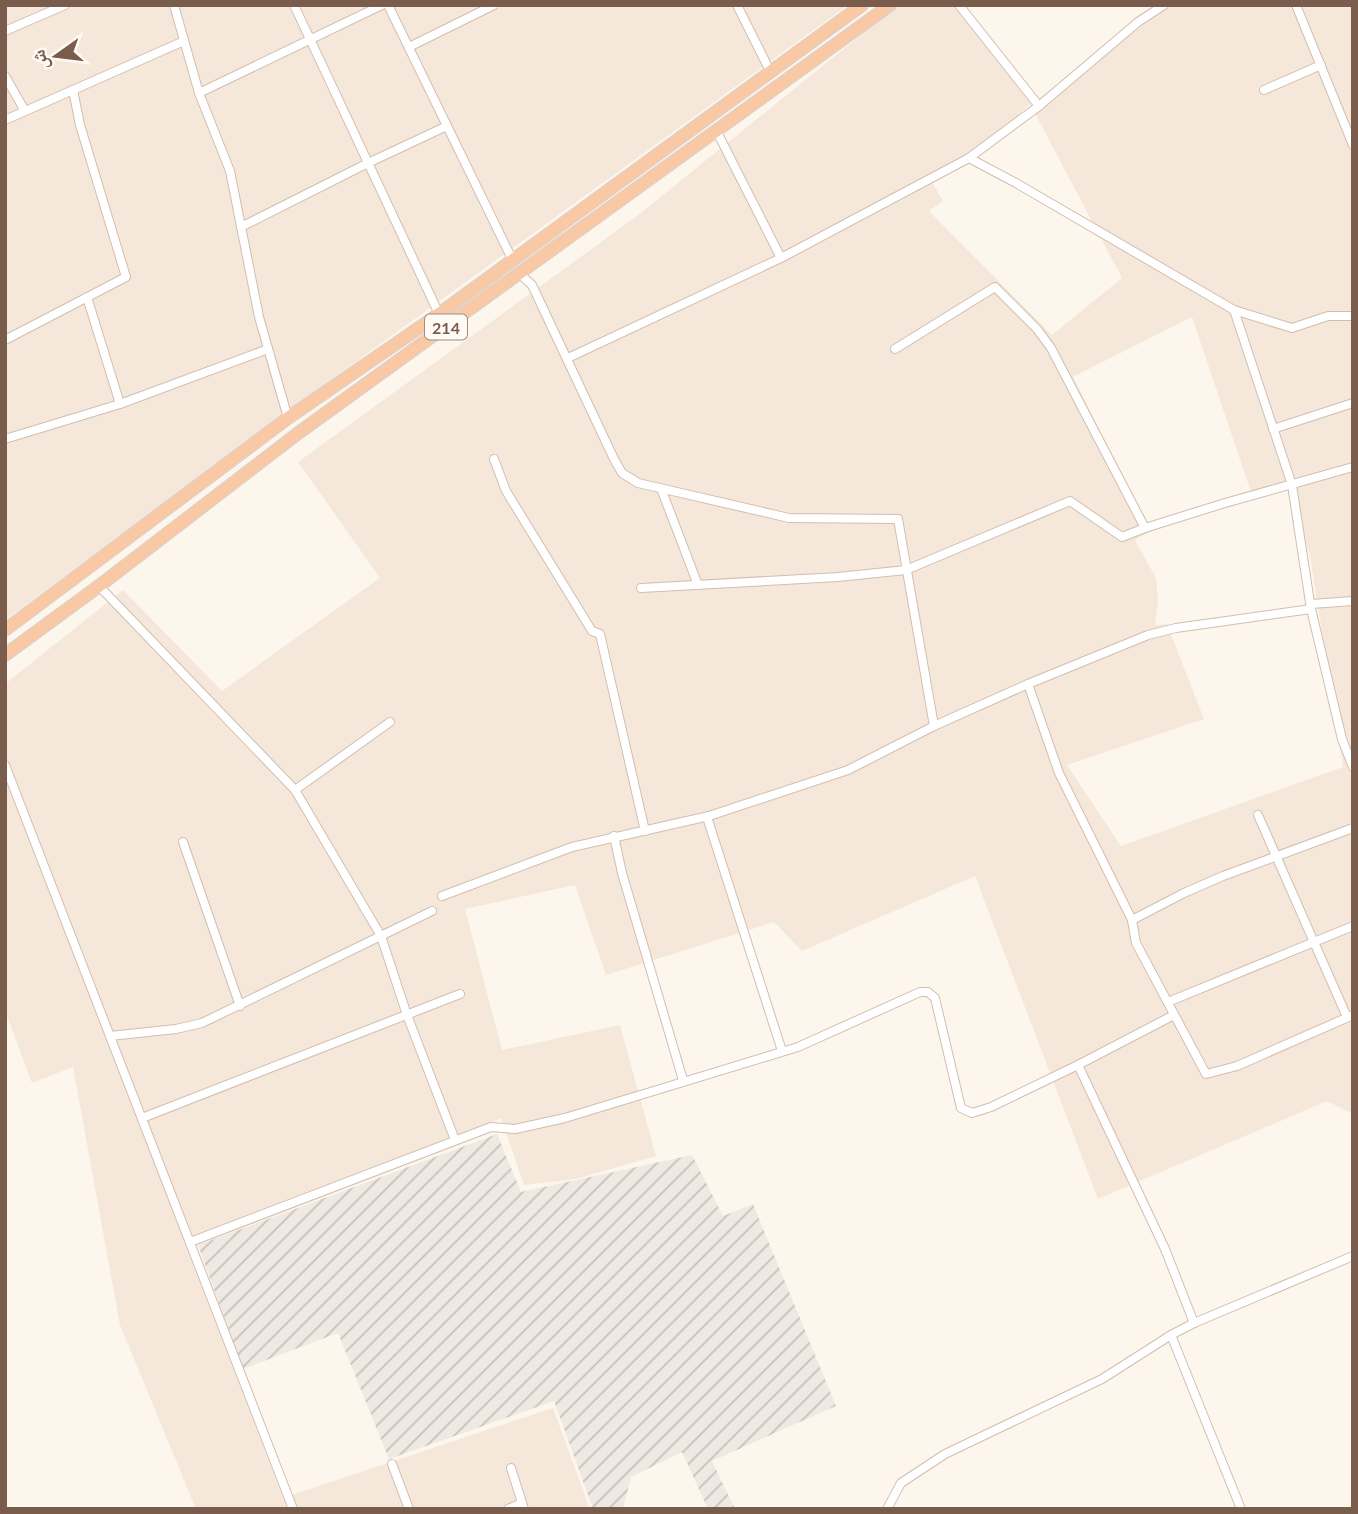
<svg xmlns="http://www.w3.org/2000/svg" width="1358" height="1514" font-family="Lato,'Noto Naskh Arabic',sans-serif">
	<style>
		.residential { fill: #f5e8da; fill-rule: evenodd }
		.industrial { fill: url(#industrial-furrows) }
		.lines { fill: none; stroke-linecap: round; stroke-linejoin: round }
		.minor-casing { stroke: #d1beb0; stroke-width: 10 }
		.trunk-casing { stroke: #dad1cd; stroke-width: 14 }
		.minor { stroke: #fff; stroke-width: 8 }
		.trunk { stroke: #f9c8a4; stroke-width: 12 }
		.labels { text-anchor: middle; dominant-baseline: central; stroke-width: 6; stroke-linejoin: round; paint-order: stroke }
		.shield { fill: #fffaf3; stroke: #a28b7f; stroke-width: 2 }
		.shield-label { font-size: 16px; font-weight: bold; fill: #7a5c4d }
	</style>
	<defs>
		<pattern id="industrial-furrows" width="10" height="10" patternUnits="userSpaceOnUse" patternTransform="scale(1.75)"><rect width="10" height="10" fill="#efe9e4"/><path d="M-1 1l2-2M0 10L10 0M9 11l2-2" fill="none" stroke="#c7c0bb"/></pattern>
	</defs>
	<rect width="100%" height="100%" fill="#fdf6ec"/>
	<!-- residential -->
	<g class="residential">
		<polygon points="5,5 848,5 361,358 5,620"/>
		<path d="M898,5H953L1031,104L1172,5H1353V1114L1327,1101L1098,1199L975,876L802,951L774,922L606,975L575,885L465,909L502,1050L620,1025L656,1156L576,1179L524,1185L501,1118L183,1239L283,1498L553,1408L590,1509H196L120,1325L73,1067L32,1083L5,1011V684L123,590L222,691L380,578L298,462L637,216ZM1030,104L1122,278L1052,335L929,211L943,201L930,179L974,155ZM1192,317L1251,492L1287,490L1310,555L1343,767L1121,846L1067,765L1204,719L1167,624L1155,625L1158,601L1156,578L1135,540L1151,531L1073,377Z"/>
	</g>
	<!-- industrial -->
	<polygon class="industrial" points="497,1134 521,1192 692,1155 723,1216 753,1204 836,1406 712,1461 735,1509 708,1509 682,1452 631,1477 623,1509 593,1509 554,1401 389,1459 338,1333 243,1369 198,1245"/>
	<g class="lines">
		<defs>
			<g id="minor">
				<polyline points="174,5 199,93 230,171 259,317 288,418"/>
				<polyline points="294,5 439,314"/>
				<polyline points="388,5 513,261"/>
				<polyline points="737,5 771,73"/>
				<polyline points="959,5 1039,106"/>
				<polyline points="1296,5 1353,145"/>
				<polyline points="5,31 65,5"/>
				<polyline points="409,47 494,5"/>
				<polyline points="5,76 25,111"/>
				<polyline points="1264,90 1321,65"/>
				<polyline points="199,93 382,5"/>
				<polyline points="5,120 184,41"/>
				<polyline points="717,132 781,258"/>
				<polyline points="969,158 1016,183 1234,310 1292,328 1328,316 1353,316"/>
				<polyline points="241,227 368,163 447,126"/>
				<polyline points="520,274 532,285 614,459 622,473 638,483 789,518 898,519 934,726"/>
				<polyline points="87,297 120,404"/>
				<polyline points="1234,310 1292,485 1311,609 1342,739 1353,767"/>
				<polyline points="5,340 126,277 80,125 73,90"/>
				<polyline points="895,349 995,287 1037,329 1051,348 1145,528 1225,503 1353,467"/>
				<polyline points="568,358 781,258 969,158 1039,106 1138,22 1164,5"/>
				<polyline points="1273,429 1353,403"/>
				<polyline points="5,439 120,404 268,349"/>
				<polyline points="494,459 506,491 592,631 600,634 645,831"/>
				<polyline points="662,491 698,585"/>
				<polyline points="99,586 295,790 381,936 407,1015 455,1140"/>
				<polyline points="641,588 838,577 906,570 1070,501 1122,537 1145,528"/>
				<polyline points="1311,604 1353,601"/>
				<polyline points="1028,684 1059,773 1132,920 1136,943 1206,1074 1237,1066 1353,1015"/>
				<polyline points="5,765 293,1509"/>
				<polyline points="295,790 390,722"/>
				<polyline points="1258,815 1347,1017"/>
				<polyline points="707,817 782,1051"/>
				<polyline points="614,836 622,873 683,1080"/>
				<polyline points="183,842 240,1006"/>
				<polyline points="442,896 572,847 709,816 848,770 934,726 1028,684 1148,635 1176,628 1311,609"/>
				<polyline points="1132,920 1184,893 1223,876 1353,828"/>
				<polyline points="1168,1002 1353,926"/>
				<polyline points="1174,1015 1078,1065 1165,1249 1194,1323"/>
				<polyline points="110,1036 176,1029 202,1023 432,911"/>
				<polyline points="142,1118 460,994"/>
				<polyline points="190,1242 491,1127 515,1129 565,1118 798,1047 920,992 928,992 935,998 961,1108 972,1113 991,1107 1078,1065"/>
				<polyline points="392,1464 409,1509"/>
				<polyline points="511,1468 524,1509"/>
				<polyline points="508,1509 522,1503"/>
				<polyline points="887,1509 901,1483 945,1454 1102,1379 1171,1335"/>
				<polyline points="1241,1509 1171,1335 1194,1323 1353,1256"/>
			</g>
			<g id="trunk">
				<polyline points="5,630 288,418 439,314 862,5"/>
				<polyline points="5,655 99,586 297,434 890,5"/>
			</g>
		</defs>
		<!-- minor casing -->
		<use href="#minor" class="minor-casing"/>
		<!-- trunk casing -->
		<use href="#trunk" class="trunk-casing"/>
		<!-- minor -->
		<use href="#minor" class="minor"/>
		<!-- trunk -->
		<use href="#trunk" class="trunk"/>
	</g>
	<g class="labels">
		<!-- shield labels -->
		<rect class="shield" x="425" y="314.5" width="42" height="25" rx="5"/>
		<g class="shield-label">
			<text x="446" y="327">214</text>
		</g>
	</g>
	<!-- border -->
	<rect width="1358" height="1514" fill="none" stroke="#7a5c4d" stroke-width="14"/>
	<!-- north arrow -->
	<g transform="translate(56 56) rotate(256)" stroke="#fffaf3" stroke-width="5" paint-order="stroke">
	<path d="M0-5L12 26L0 18L-12 26Z" fill="#7a5c4d"/>
	<text y="-10" font-size="19" font-weight="bold" text-anchor="middle" fill="#7a5c4d">ش</text>
	</g>
</svg>
